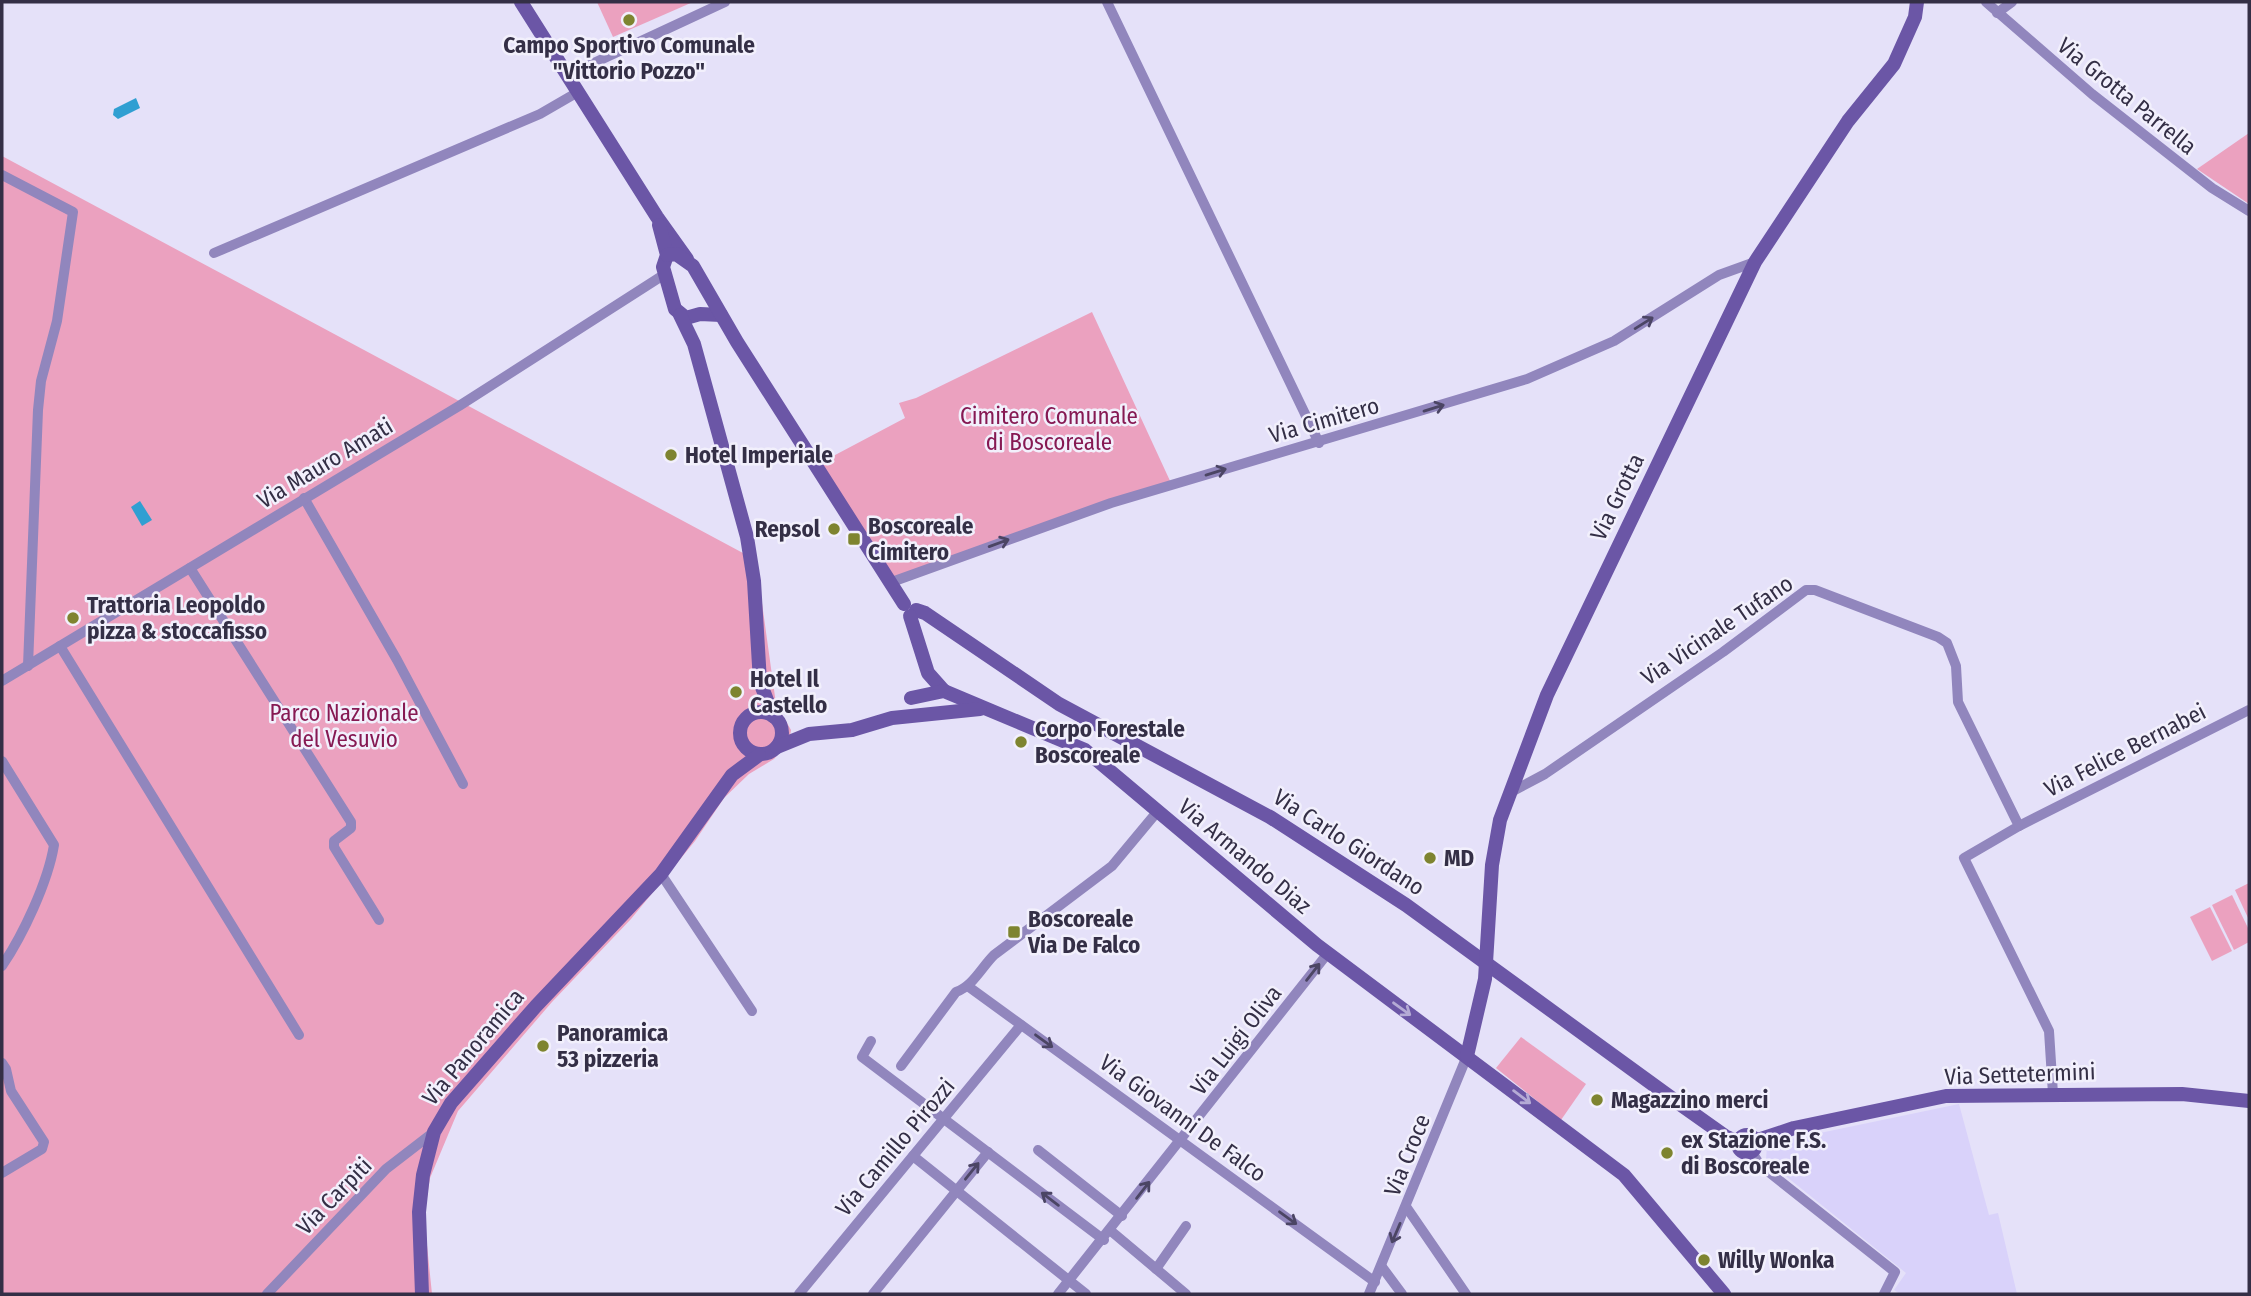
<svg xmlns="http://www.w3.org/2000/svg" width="2251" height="1296" font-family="'Fira Sans Condensed',sans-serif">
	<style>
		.built { fill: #d9d2fa }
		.green { fill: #eba1bf }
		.water { fill: #309fd2 }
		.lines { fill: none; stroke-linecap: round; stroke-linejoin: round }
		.street { stroke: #9186bd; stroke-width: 10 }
		.secondary { stroke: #6b56a6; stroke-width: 14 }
		.oneway { stroke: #4b4564 }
		.oneway2 { stroke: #b5abd5 }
		.poi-dot { fill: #7e8430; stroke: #f2f0fc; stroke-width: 2.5 }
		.labels { text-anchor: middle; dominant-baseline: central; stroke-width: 5; stroke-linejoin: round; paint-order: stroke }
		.poi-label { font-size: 23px; font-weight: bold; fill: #342f46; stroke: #f2f0fc; text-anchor: start }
		.street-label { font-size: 23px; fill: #342f46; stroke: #f2f0fc }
		.park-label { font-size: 23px; fill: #861953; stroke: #f2f0fc }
	</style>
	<rect width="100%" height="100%" fill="#e5e1f9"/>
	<!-- built -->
	<polygon class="built" points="1959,1104 1989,1215 1998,1213 2017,1294 1900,1294 1894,1290 1906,1273 1766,1160 1767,1144"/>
	<!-- green -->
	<g class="green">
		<polygon points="597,2 693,2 613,37"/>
		<polygon points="2249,133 2249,204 2197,169"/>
		<polygon points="2,156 756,560 776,704 791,730 789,742 774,759 749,774 724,798 695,841 631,919 552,1002 458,1111 430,1178 424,1216 432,1294 2,1294"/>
		<polygon points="1092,312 1171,483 893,579 820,463 905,418 899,403 916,398"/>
		<polygon points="2249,883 2249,920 2235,890"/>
		<polygon points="2232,895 2249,930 2249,942 2234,950 2212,905"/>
		<polygon points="2210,907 2232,951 2212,961 2190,917"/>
		<polygon points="1521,1037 1586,1084 1561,1120 1496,1068"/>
	</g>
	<!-- water -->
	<g class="water">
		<polygon points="136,98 140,108 118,119 113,115 114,109"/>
		<polygon points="140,501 152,520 142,526 131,507"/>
	</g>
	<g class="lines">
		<!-- street -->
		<g class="street">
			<polyline points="1107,2 1319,443"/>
			<polyline points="1986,2 2092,94 2212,188 2249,211"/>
			<polyline points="1997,13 2012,2"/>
			<polyline points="568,75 725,2"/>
			<polyline points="2,175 73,212 57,321 41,381 38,410 28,666"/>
			<polyline points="214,253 540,114 578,92"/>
			<polyline points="304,498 397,660 463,784"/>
			<polyline points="190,568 351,822 351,828 334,841 334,847 379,920"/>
			<polyline points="889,583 1111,503 1527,379 1614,341 1719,275 1755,262"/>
			<polyline points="60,646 299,1035"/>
			<polyline points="2,681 459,406 665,274"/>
			<path d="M2,761L54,845C48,882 23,935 2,966"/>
			<polyline points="1511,792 1545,774 1723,652 1806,590 1815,590 1938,637 1947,643 1956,666 1958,702 2019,826 1964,858 2049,1031 2053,1094"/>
			<polyline points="2019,826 2249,710"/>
			<polyline points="661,874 752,1011"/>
			<polyline points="969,987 1375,1282"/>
			<polyline points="871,1041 862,1057 1104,1240"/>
			<polyline points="2,1063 6,1069 11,1091 44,1142 42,1149 2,1173"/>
			<path d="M901,1066L956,992C973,986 981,968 994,955L1112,866L1157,812"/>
			<polyline points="1038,1150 1122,1216"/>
			<polyline points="1751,1151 1760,1165 1895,1272 1884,1294"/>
			<polyline points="913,1156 1086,1294"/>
			<polyline points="1407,1208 1466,1294"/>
			<polyline points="1111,1231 1186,1294"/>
			<polyline points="1382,1267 1402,1294"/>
			<polyline points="1156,1269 1186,1226"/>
			<polyline points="267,1294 386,1169 434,1132"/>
			<polyline points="799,1294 1021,1025"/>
			<polyline points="873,1294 988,1152"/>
			<polyline points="1058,1294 1328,953"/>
			<polyline points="1369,1294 1467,1056"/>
		</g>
		<!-- secondary -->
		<g class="secondary">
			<polyline points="521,2 657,217 687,259"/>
			<polyline points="659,225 667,255 663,267 675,309 686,318 700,314 721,315"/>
			<polyline points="667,255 676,254 693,266 737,342 904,604"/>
			<polyline points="680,315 694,344 747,537 754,581 760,682 773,716"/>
			<polyline points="916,610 925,613 1059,704 1270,817 1406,905 1677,1102 1725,1136 1738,1142"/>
			<polyline points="910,616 928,673 944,691"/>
			<polyline points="911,698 944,691 1085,750 1317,945 1624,1175 1724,1294"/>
			<circle cx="761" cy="733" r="21"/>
			<polyline points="777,747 809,734 852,730 892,718 980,709"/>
			<polyline points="1467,1056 1485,979 1492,865 1500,820 1547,695 1755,262 1848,121 1894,64 1915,17 1917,2"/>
			<circle cx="1747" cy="1144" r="9"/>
			<polyline points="1755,1141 1794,1128 1946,1096 2182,1094 2249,1101"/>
			<polyline points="422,1294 419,1212 423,1175 434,1132 451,1103 536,1006 661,874 732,775 759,755"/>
		</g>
	</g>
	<!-- one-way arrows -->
	<defs><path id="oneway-shaft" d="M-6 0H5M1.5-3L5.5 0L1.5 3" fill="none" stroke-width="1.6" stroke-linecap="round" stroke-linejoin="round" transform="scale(1.75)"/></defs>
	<g class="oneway">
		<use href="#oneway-shaft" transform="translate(1644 323) rotate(-32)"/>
		<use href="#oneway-shaft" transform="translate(1434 408) rotate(-17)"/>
		<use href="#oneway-shaft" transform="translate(1216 472) rotate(-17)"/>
		<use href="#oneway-shaft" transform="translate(999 543) rotate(-20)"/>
		<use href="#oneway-shaft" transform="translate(1313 972) rotate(-52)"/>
		<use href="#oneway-shaft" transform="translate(1044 1041) rotate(36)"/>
		<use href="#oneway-shaft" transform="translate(972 1171) rotate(-51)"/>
		<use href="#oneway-shaft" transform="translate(1143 1190) rotate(-52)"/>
		<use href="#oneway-shaft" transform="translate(1050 1199) rotate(-143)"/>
		<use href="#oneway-shaft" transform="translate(1288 1218) rotate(36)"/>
		<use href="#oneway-shaft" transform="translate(1396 1233) rotate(113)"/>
	</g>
	<g class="oneway2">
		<use href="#oneway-shaft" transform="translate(1402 1009) rotate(36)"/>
		<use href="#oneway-shaft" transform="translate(1522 1097) rotate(37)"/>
	</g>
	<!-- markers -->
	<g class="poi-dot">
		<circle cx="629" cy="20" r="7"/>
		<circle cx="671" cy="455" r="7"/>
		<circle cx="834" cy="529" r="7"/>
		<rect x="847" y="532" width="14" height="14" rx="3.5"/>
		<circle cx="73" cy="618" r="7"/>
		<circle cx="736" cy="692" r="7"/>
		<circle cx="1021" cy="742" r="7"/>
		<circle cx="1430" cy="858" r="7"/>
		<rect x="1007" y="925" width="14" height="14" rx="3.5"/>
		<circle cx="543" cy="1046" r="7"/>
		<circle cx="1597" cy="1100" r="7"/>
		<circle cx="1667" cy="1153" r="7"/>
		<circle cx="1704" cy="1260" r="7"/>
	</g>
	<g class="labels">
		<!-- poi labels -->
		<g class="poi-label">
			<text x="629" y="45" text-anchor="middle">Campo Sportivo Comunale<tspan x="629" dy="26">"Vittorio Pozzo"</tspan></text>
			<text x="685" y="455">Hotel Imperiale</text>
			<text x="868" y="526">Boscoreale<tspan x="868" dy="26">Cimitero</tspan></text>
			<text x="820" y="529" text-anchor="end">Repsol</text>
			<text x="87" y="605">Trattoria Leopoldo<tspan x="87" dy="26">pizza &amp; stoccafisso</tspan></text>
			<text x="750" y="679">Hotel Il<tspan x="750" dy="26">Castello</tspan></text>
			<text x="1035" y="729">Corpo Forestale<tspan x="1035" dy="26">Boscoreale</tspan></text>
			<text x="1444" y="858">MD</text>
			<text x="1028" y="919">Boscoreale<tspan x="1028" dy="26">Via De Falco</tspan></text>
			<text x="557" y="1033">Panoramica<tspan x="557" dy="26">53 pizzeria</tspan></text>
			<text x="1611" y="1100">Magazzino merci</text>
			<text x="1681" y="1140">ex Stazione F.S.<tspan x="1681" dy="26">di Boscoreale</tspan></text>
			<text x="1718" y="1260">Willy Wonka</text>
		</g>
		<!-- street labels -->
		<g class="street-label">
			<text transform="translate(2127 96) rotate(39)">Via Grotta Parrella</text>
			<text transform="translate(1324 420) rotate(-16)">Via Cimitero</text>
			<text transform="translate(325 463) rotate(-31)">Via Mauro Amati</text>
			<text transform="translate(1617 497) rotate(-64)">Via Grotta</text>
			<text transform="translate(1717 630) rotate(-34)">Via Vicinale Tufano</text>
			<text transform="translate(2125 750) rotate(-27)">Via Felice Bernabei</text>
			<text transform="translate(1349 842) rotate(33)">Via Carlo Giordano</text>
			<text transform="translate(1245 856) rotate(40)">Via Armando Diaz</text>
			<text transform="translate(1236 1040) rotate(-52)">Via Luigi Oliva</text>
			<text transform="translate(473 1047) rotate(-50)">Via Panoramica</text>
			<text transform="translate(2020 1074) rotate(-2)">Via Settetermini</text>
			<text transform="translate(1183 1118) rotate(36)">Via Giovanni De Falco</text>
			<text transform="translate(895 1147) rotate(-50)">Via Camillo Pirozzi</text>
			<text transform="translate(1407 1155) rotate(-68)">Via Croce</text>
			<text transform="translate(334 1196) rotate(-46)">Via Carpiti</text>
		</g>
		<!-- park labels -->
		<g class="park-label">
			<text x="1049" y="416">Cimitero Comunale<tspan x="1049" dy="26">di Boscoreale</tspan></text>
			<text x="344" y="713">Parco Nazionale<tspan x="344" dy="26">del Vesuvio</tspan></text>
		</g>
	</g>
	<!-- border -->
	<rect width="2251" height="1296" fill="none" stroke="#342f46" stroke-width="7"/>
</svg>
